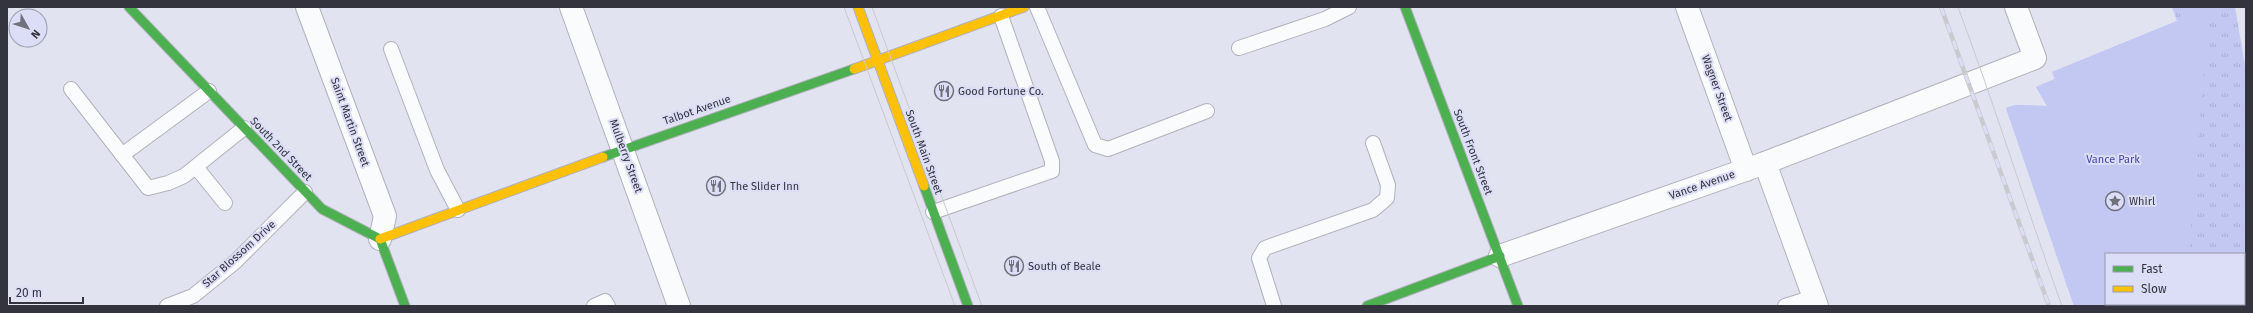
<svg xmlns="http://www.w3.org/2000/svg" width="2253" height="313" font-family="'Fira Sans',sans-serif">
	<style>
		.grass { fill: url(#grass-tufts); fill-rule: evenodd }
		.park { fill: #c3c8f2 }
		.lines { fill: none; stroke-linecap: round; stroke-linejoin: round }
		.lane-casing { stroke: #b0b1bb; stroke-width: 16 }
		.street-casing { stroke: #b0b1bb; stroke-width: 24 }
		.fast-casing { stroke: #b0b1bb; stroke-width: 11 }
		.slow-casing { stroke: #b0b1bb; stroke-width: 11 }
		.lane { stroke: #fafbfd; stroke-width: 14 }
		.street { stroke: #fafbfd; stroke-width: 22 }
		.fast { stroke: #4caf50; stroke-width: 9 }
		.slow { stroke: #ffc107; stroke-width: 9 }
		.tram { stroke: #cacace; stroke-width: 1 }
		.rail-casing { stroke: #cacace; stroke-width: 4.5 }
		.rail { stroke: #dbdef6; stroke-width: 3; stroke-dasharray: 9; stroke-linecap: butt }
		.labels { text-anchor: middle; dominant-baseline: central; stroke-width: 4; stroke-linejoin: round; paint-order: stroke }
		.street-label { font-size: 11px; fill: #33343d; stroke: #dbdef6 }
		.poi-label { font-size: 11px; fill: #33343d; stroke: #dbdef6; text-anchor: start }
		.park-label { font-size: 11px; fill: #4746a5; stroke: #dbdef6 }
	</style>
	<defs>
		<pattern id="grass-tufts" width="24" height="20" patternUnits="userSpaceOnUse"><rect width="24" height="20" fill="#c3c8f2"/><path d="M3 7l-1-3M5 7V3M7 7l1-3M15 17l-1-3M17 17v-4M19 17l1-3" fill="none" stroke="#a8acd0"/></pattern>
	</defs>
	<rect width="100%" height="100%" fill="#e1e3f0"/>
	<!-- grass -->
	<path class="grass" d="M2172,7H2235L2246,71V306H2074L2006,108L2015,105L2047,106L2036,87L2055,79L2052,72L2177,21ZM2106,254H2244V304H2106Z"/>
	<!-- park -->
	<polygon class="park" points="2209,8 2189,254 2106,254 2106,304 2185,304 2185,306 2074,306 2006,108 2015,105 2047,106 2036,87 2055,79 2052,72"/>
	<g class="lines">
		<defs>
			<g id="lane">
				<polyline points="1037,7 1095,145 1108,149 1207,111"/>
				<polyline points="1239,48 1325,19 1349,7"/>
				<polyline points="391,49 437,170 458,210"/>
				<polyline points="71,89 148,188 168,183 184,176 244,128"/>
				<polyline points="122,155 209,91"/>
				<polyline points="196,167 225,203"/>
				<polyline points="933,212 1052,171 1052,161 1001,16"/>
				<polyline points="167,306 193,296 235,262 305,192"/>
				<polyline points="594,306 605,301 608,306"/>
				<polyline points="1274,306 1259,258 1265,248 1373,210 1387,198 1388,185 1373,143"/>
				<polyline points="1785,306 1814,297"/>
			</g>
			<g id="street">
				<polyline points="307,7 385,216 380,239"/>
				<polyline points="571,7 679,306"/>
				<polyline points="1687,7 1746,170"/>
				<polyline points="1765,163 1817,306"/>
				<polyline points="1500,256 1765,163 2035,58 2016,7"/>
			</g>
			<g id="fast">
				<polyline points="129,7 322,209 380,239 405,306"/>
				<polyline points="1405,7 1518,306"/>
				<polyline points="603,157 854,69"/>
				<polyline points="924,186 968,306"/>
				<polyline points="1367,306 1500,256"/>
			</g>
			<g id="slow">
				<polyline points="858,7 924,186"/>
				<polyline points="854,69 1024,7"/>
				<polyline points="380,239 603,157"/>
			</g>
		</defs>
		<!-- lane casing -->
		<use href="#lane" class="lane-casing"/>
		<!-- street casing -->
		<use href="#street" class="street-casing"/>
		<!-- fast casing -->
		<use href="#fast" class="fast-casing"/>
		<!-- slow casing -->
		<use href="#slow" class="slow-casing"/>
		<!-- lane -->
		<use href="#lane" class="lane"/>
		<!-- street -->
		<use href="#street" class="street"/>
		<!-- fast -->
		<use href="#fast" class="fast"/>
		<!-- slow -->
		<use href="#slow" class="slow"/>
		<!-- tram -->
		<g class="tram">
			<polyline points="844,7 955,306"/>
			<polyline points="872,7 982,306"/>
			<path d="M1958,7C1995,106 2026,207 2062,306"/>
		</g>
		<defs>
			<polyline id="rail" points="1941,7 2049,306"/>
		</defs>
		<!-- rail casing -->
		<use href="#rail" class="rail-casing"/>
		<!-- rail -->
		<use href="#rail" class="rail"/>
	</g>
	<!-- icons -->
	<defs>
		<symbol id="restaurant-ring" viewBox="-11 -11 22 22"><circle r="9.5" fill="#dbdef6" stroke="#70717c" stroke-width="1.5"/><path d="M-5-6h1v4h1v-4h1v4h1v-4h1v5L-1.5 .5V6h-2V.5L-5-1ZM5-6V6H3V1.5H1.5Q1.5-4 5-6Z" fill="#70717c"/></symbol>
		<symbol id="sight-ring" viewBox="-11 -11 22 22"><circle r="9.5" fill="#dbdef6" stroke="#70717c" stroke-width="1.5"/><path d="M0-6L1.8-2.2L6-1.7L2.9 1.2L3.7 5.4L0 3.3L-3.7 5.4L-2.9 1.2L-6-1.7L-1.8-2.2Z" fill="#70717c"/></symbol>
	</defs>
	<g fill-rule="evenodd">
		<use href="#restaurant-ring" x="933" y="80" width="22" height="22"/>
		<use href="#restaurant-ring" x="705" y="175" width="22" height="22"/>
		<use href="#sight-ring" x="2104" y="190" width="22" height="22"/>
		<use href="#restaurant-ring" x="1003" y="255" width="22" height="22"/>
	</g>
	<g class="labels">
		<!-- street labels -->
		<g class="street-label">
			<text transform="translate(1717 88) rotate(70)">Wagner Street</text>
			<text transform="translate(697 110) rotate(-19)">Talbot Avenue</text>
			<text transform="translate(350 122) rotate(70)">Saint Martin Street</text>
			<text transform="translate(281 149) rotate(46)">South 2nd Street</text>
			<text transform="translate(924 152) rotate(70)">South Main Street</text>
			<text transform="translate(1473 152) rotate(69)">South Front Street</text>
			<text transform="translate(626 156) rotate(70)">Mulberry Street</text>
			<text transform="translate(1702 185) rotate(-19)">Vance Avenue</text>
			<text transform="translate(239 254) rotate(-42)">Star Blossom Drive</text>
		</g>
		<!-- poi labels -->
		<g class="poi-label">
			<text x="958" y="91">Good Fortune Co.</text>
			<text x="730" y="186">The Slider Inn</text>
			<text x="2129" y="201">Whirl</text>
			<text x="1028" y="266">South of Beale</text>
		</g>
		<!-- park labels -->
		<g class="park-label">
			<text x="2113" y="159">Vance Park</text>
		</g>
	</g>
	<!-- border -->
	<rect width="2253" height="313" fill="none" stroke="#33343d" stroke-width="16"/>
	<!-- legend -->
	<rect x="2105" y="253" width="140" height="52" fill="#dbdef6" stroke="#989aac"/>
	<rect x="2113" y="266" width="20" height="6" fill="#4caf50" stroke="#989aac"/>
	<text x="2141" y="273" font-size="12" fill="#33343d">Fast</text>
	<rect x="2113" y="286" width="20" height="6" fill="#ffc107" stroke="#989aac"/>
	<text x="2141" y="293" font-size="12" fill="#33343d">Slow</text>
	<!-- north arrow -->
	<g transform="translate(28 28) rotate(129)"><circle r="19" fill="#dbdef6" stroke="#989aac"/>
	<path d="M0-3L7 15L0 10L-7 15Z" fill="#70717c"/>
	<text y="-6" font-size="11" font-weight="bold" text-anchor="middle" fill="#33343d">N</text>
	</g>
	<!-- scale -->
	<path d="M10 297v6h73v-6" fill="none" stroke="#33343d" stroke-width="2"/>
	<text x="16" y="297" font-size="12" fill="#33343d" stroke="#dbdef6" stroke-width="3" paint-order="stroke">20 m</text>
</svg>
